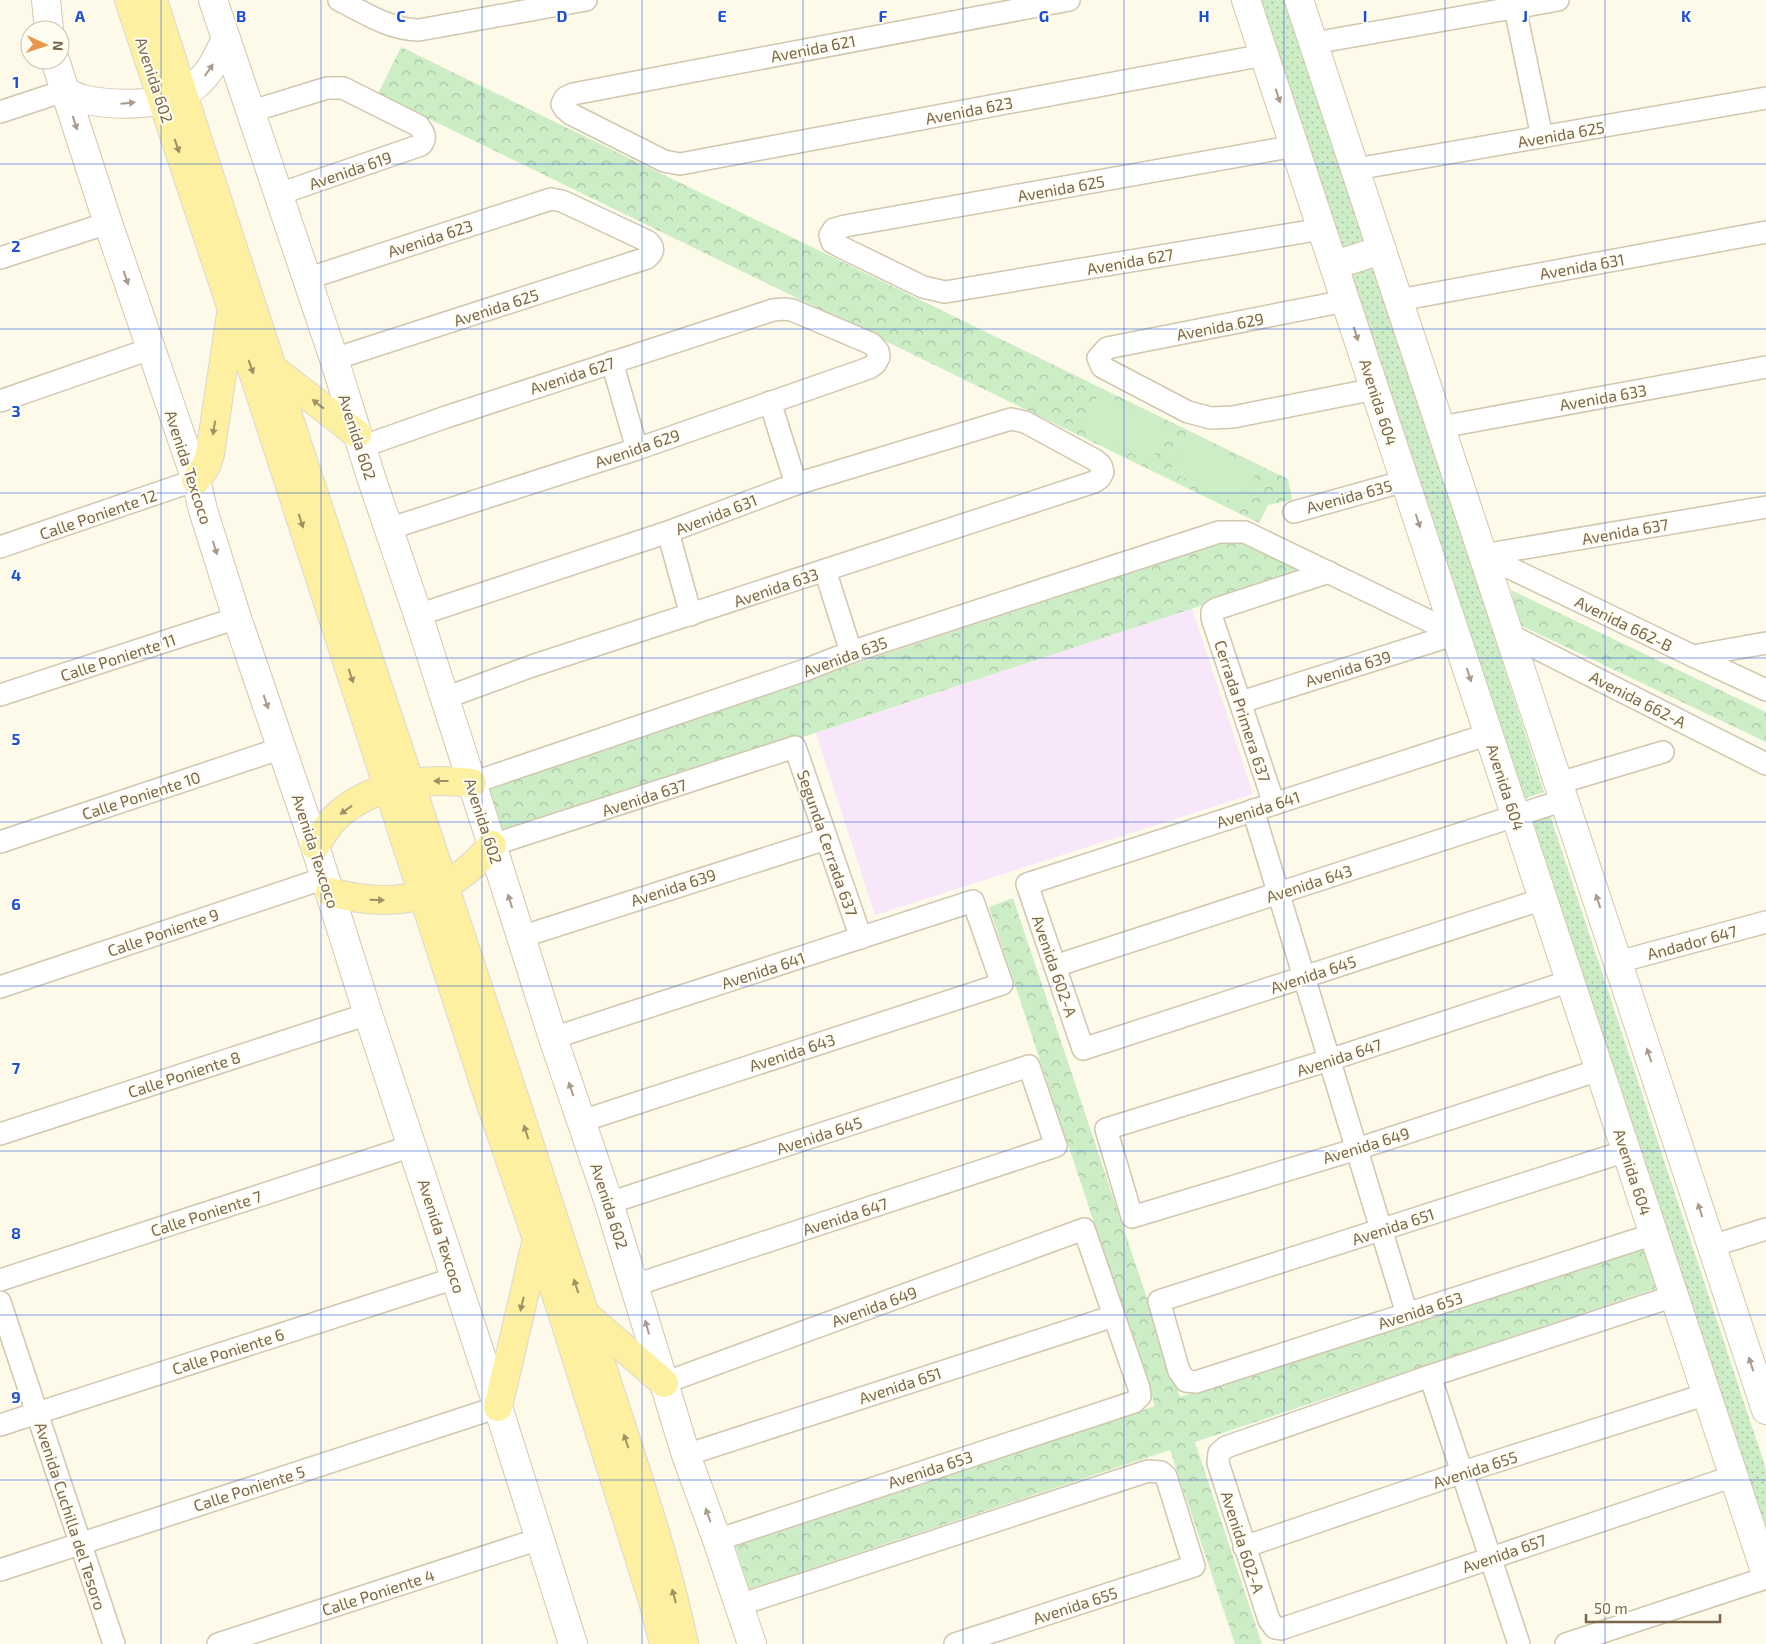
<svg xmlns="http://www.w3.org/2000/svg" width="1766" height="1644" font-family="'Exo 2',sans-serif">
	<style>
		.education { fill: #f8e6fa }
		.grass { fill: url(#grass-dots) }
		.park { fill: url(#park-crowns) }
		.pitch { fill: #cdedc7 }
		.lines { fill: none; stroke-linecap: round; stroke-linejoin: round }
		.street-casing { stroke: #d1c6ae; stroke-width: 24 }
		.secondary-casing { stroke: #d4c7ac; stroke-width: 30 }
		.primary-casing { stroke: #dcd7d0; stroke-width: 30 }
		.street { stroke: #fff; stroke-width: 21 }
		.secondary { stroke: #fff; stroke-width: 28 }
		.primary { stroke: #fdf1a1; stroke-width: 28 }
		.oneway { fill: #a99c8a }
		.oneway2 { fill: #a19065 }
		.grid { fill: none; stroke: #1d4ed8; stroke-width: 1; stroke-opacity: 0.55 }
		.labels { text-anchor: middle; dominant-baseline: central; stroke-width: 4; stroke-linejoin: round; paint-order: stroke }
		.street-label { font-size: 16px; fill: #7a674b; stroke: #fffdf1 }
		.grid-label { font-size: 16px; text-anchor: middle; font-weight: bold; fill: #1d4ed8; stroke: #fffdf1; stroke-width: 4; stroke-linejoin: round; paint-order: stroke }
	</style>
	<defs>
		<pattern id="grass-dots" width="8" height="8" patternUnits="userSpaceOnUse" patternTransform="scale(1.25)"><rect width="8" height="8" fill="#cdedc7"/><path d="M2 2h.1M6 6h.1" fill="none" stroke="#abc4a4" stroke-width="1.8" stroke-linecap="round"/></pattern>
		<pattern id="park-crowns" width="20" height="18" patternUnits="userSpaceOnUse" patternTransform="scale(1.25)"><rect width="20" height="18" fill="#cdedc7"/><path d="M2 6a3 3 0 1 1 6 0M12 15a3 3 0 1 1 6 0" fill="none" stroke="#abc4a4"/></pattern>
	</defs>
	<rect width="100%" height="100%" fill="#fdfaea"/>
	<!-- education -->
	<polygon class="education" points="1192,609 1253,794 875,915 816,733"/>
	<!-- grass -->
	<g class="grass">
		<polygon points="1254,0 1288,0 1368,239 1337,250"/>
		<polygon points="1374,260 1544,792 1520,800 1343,271"/>
		<polygon points="1549,812 1766,1469 1766,1540 1526,820"/>
	</g>
	<!-- park -->
	<g class="park">
		<polygon points="401,47 1288,479 1292,500 1268,505 1259,523 378,94"/>
		<polygon points="1234,539 1309,570 503,836 487,785"/>
		<polygon points="1511,590 1766,712 1766,742 1520,625"/>
		<polygon points="1013,898 1180,1397 1647,1243 1661,1287 1195,1442 1262,1644 1235,1644 1170,1450 749,1589 735,1545 1155,1406 989,907"/>
	</g>
	<!-- pitch -->
	<g class="pitch">
		<polygon points="1099,392 1169,426 1151,463 1081,429"/>
		<polygon points="1188,434 1258,469 1240,506 1170,471"/>
	</g>
	<g class="lines">
		<defs>
			<g id="street">
				<path d="M339,0C365,13 390,30 419,30L586,0"/>
				<polyline points="1069,0 573,94 565,98 562,104 565,109 571,114 664,161 680,164 1264,55"/>
				<polyline points="1515,8 1542,137"/>
				<polyline points="1314,43 1558,0"/>
				<polyline points="0,112 64,91"/>
				<path d="M249,112L327,88H343L419,126C424,133 427,138 421,145L279,194"/>
				<polyline points="1295,146 845,226 834,229 830,235 832,242 843,248 923,287 945,292 1322,229"/>
				<polyline points="1356,169 1766,98"/>
				<polyline points="0,258 108,223"/>
				<path d="M306,279L551,199L562,201L647,241C655,247 654,252 647,258L334,359"/>
				<polyline points="1399,300 1766,232"/>
				<polyline points="1345,301 1107,348 1098,358 1102,367 1188,412 1211,418 1233,417 1375,389"/>
				<polyline points="612,362 637,449"/>
				<polyline points="0,401 150,349"/>
				<polyline points="770,402 796,484"/>
				<polyline points="1441,427 1766,367"/>
				<polyline points="361,447 446,417 773,310 784,309 792,310 872,344 878,351 879,357 875,364 869,368 637,449 388,529"/>
				<polyline points="1294,512 1405,481"/>
				<polyline points="668,532 691,615"/>
				<polyline points="0,547 196,480"/>
				<polyline points="1483,555 1693,656 1766,690"/>
				<polyline points="1483,555 1766,507"/>
				<polyline points="825,570 851,652"/>
				<polyline points="418,615 668,532 796,484 1011,419 1025,422 1095,460 1101,465 1103,472 1100,478 1094,482 532,666 445,698"/>
				<polyline points="1510,635 1766,764"/>
				<polyline points="1693,656 1766,643"/>
				<polyline points="0,695 237,618"/>
				<polyline points="1241,702 1456,634"/>
				<polyline points="1489,734 1027,884 1083,1049 1543,899"/>
				<polyline points="472,783 805,670 851,652 1219,532 1245,532 1456,634"/>
				<polyline points="1559,783 1663,752"/>
				<polyline points="1274,804 1212,618 1212,612 1216,609 1329,572"/>
				<polyline points="1253,810 1407,1314"/>
				<polyline points="0,842 282,748"/>
				<polyline points="492,845 795,747 861,938"/>
				<polyline points="521,937 826,839"/>
				<polyline points="1618,962 1766,922"/>
				<polyline points="1055,966 1564,800"/>
				<polyline points="1570,981 1329,1060 1106,1129 1132,1217 1357,1149 1599,1070"/>
				<polyline points="0,987 325,878"/>
				<polyline points="553,1038 973,901 1002,984 582,1121"/>
				<polyline points="0,1134 368,1014"/>
				<polyline points="1626,1151 1159,1301 1179,1371 1186,1381 1196,1382 1654,1234"/>
				<polyline points="609,1203 1029,1066 1056,1146 635,1285"/>
				<polyline points="1712,1246 1766,1229"/>
				<polyline points="0,1280 412,1146"/>
				<polyline points="1674,1296 1430,1376 1226,1447 1219,1453 1218,1463 1269,1620 1275,1628 1281,1629 1734,1476"/>
				<polyline points="0,1302 114,1644"/>
				<polyline points="1430,1376 1519,1644"/>
				<polyline points="664,1383 1084,1229 1139,1388 1140,1396 1134,1402 717,1540"/>
				<polyline points="0,1425 455,1278"/>
				<polyline points="686,1455 1114,1316"/>
				<polyline points="1244,1547 1463,1472 1707,1394"/>
				<polyline points="0,1570 498,1407"/>
				<polyline points="739,1605 1148,1471 1161,1472 1166,1476 1194,1566 955,1644"/>
				<polyline points="218,1644 539,1539"/>
				<polyline points="1566,1644 1766,1578"/>
			</g>
			<g id="secondary">
				<polyline points="46,0 49,30"/>
				<polyline points="213,0 334,359 371,477 418,615 492,845 553,1038 609,1203 686,1455 717,1540 752,1644"/>
				<polyline points="1246,0 1766,1574"/>
				<polyline points="1299,0 1766,1410"/>
				<polyline points="55,60 108,223 196,480 203,510 237,618 315,846 368,1014 498,1407 573,1644"/>
				<path d="M64,91C70,94 76,97 82,99C112,106 173,108 197,84C211,72 218,55 226,39"/>
				<polyline points="1334,265 1382,250"/>
			</g>
			<g id="primary">
				<polyline points="129,0 259,390 488,1095 562,1312 653,1601 664,1644"/>
				<path d="M153,0C269,367 394,731 514,1097C549,1204 584,1311 619,1419C643,1493 668,1567 684,1644"/>
				<polyline points="271,367 357,434"/>
				<polyline points="196,480 206,466 210,454 231,314"/>
				<path d="M315,846C321,837 326,828 333,820C368,784 424,777 472,783"/>
				<path d="M330,892C396,910 448,899 492,845"/>
				<polyline points="586,1315 664,1383"/>
				<polyline points="498,1407 537,1239"/>
			</g>
		</defs>
		<!-- street casing -->
		<use href="#street" class="street-casing"/>
		<!-- secondary casing -->
		<use href="#secondary" class="secondary-casing"/>
		<!-- primary casing -->
		<use href="#primary" class="primary-casing"/>
		<!-- street -->
		<use href="#street" class="street"/>
		<!-- secondary -->
		<use href="#secondary" class="secondary"/>
		<!-- primary -->
		<use href="#primary" class="primary"/>
	</g>
	<!-- one-way arrows -->
	<defs><path id="oneway-solid" d="M-6-.8H1V-3.2L6.5 0L1 3.2V.8H-6Z" transform="scale(1.25)"/></defs>
	<g class="oneway">
		<use href="#oneway-solid" transform="translate(209 70) rotate(-55)"/>
		<use href="#oneway-solid" transform="translate(1278 96) rotate(72)"/>
		<use href="#oneway-solid" transform="translate(128 103) rotate(-5)"/>
		<use href="#oneway-solid" transform="translate(75 123) rotate(72)"/>
		<use href="#oneway-solid" transform="translate(126 278) rotate(71)"/>
		<use href="#oneway-solid" transform="translate(1356 334) rotate(72)"/>
		<use href="#oneway-solid" transform="translate(1418 521) rotate(72)"/>
		<use href="#oneway-solid" transform="translate(215 548) rotate(73)"/>
		<use href="#oneway-solid" transform="translate(1469 675) rotate(72)"/>
		<use href="#oneway-solid" transform="translate(266 702) rotate(71)"/>
		<use href="#oneway-solid" transform="translate(510 901) rotate(-107)"/>
		<use href="#oneway-solid" transform="translate(1598 901) rotate(-108)"/>
		<use href="#oneway-solid" transform="translate(1649 1055) rotate(-108)"/>
		<use href="#oneway-solid" transform="translate(571 1089) rotate(-109)"/>
		<use href="#oneway-solid" transform="translate(1700 1210) rotate(-108)"/>
		<use href="#oneway-solid" transform="translate(647 1327) rotate(-106)"/>
		<use href="#oneway-solid" transform="translate(1751 1364) rotate(-108)"/>
		<use href="#oneway-solid" transform="translate(708 1515) rotate(-110)"/>
	</g>
	<g class="oneway2">
		<use href="#oneway-solid" transform="translate(177 146) rotate(71)"/>
		<use href="#oneway-solid" transform="translate(251 367) rotate(71)"/>
		<use href="#oneway-solid" transform="translate(318 404) rotate(-142)"/>
		<use href="#oneway-solid" transform="translate(214 428) rotate(99)"/>
		<use href="#oneway-solid" transform="translate(301 521) rotate(72)"/>
		<use href="#oneway-solid" transform="translate(351 676) rotate(72)"/>
		<use href="#oneway-solid" transform="translate(441 781) rotate(-180)"/>
		<use href="#oneway-solid" transform="translate(346 810) rotate(144)"/>
		<use href="#oneway-solid" transform="translate(377 900) rotate(1)"/>
		<use href="#oneway-solid" transform="translate(526 1132) rotate(-108)"/>
		<use href="#oneway-solid" transform="translate(576 1286) rotate(-108)"/>
		<use href="#oneway-solid" transform="translate(522 1304) rotate(103)"/>
		<use href="#oneway-solid" transform="translate(626 1441) rotate(-108)"/>
		<use href="#oneway-solid" transform="translate(674 1596) rotate(-105)"/>
	</g>
	<!-- grid -->
	<path class="grid" d="M161,0V1644M321,0V1644M482,0V1644M642,0V1644M803,0V1644M963,0V1644M1124,0V1644M1284,0V1644M1445,0V1644M1605,0V1644M0,164H1766M0,329H1766M0,493H1766M0,658H1766M0,822H1766M0,986H1766M0,1151H1766M0,1315H1766M0,1480H1766"/>
	<g class="labels">
		<!-- street labels -->
		<g class="street-label">
			<text transform="translate(813 48) rotate(-11)">Avenida 621</text>
			<text transform="translate(155 80) rotate(72)">Avenida 602</text>
			<text transform="translate(969 110) rotate(-11)">Avenida 623</text>
			<text transform="translate(1561 134) rotate(-10)">Avenida 625</text>
			<text transform="translate(350 170) rotate(-19)">Avenida 619</text>
			<text transform="translate(1061 188) rotate(-10)">Avenida 625</text>
			<text transform="translate(430 238) rotate(-18)">Avenida 623</text>
			<text transform="translate(1130 261) rotate(-10)">Avenida 627</text>
			<text transform="translate(1582 266) rotate(-10)">Avenida 631</text>
			<text transform="translate(496 307) rotate(-18)">Avenida 625</text>
			<text transform="translate(1220 326) rotate(-11)">Avenida 629</text>
			<text transform="translate(572 375) rotate(-18)">Avenida 627</text>
			<text transform="translate(1603 397) rotate(-10)">Avenida 633</text>
			<text transform="translate(1379 402) rotate(72)">Avenida 604</text>
			<text transform="translate(358 437) rotate(72)">Avenida 602</text>
			<text transform="translate(637 448) rotate(-19)">Avenida 629</text>
			<text transform="translate(189 467) rotate(72)">Avenida Texcoco</text>
			<text transform="translate(1349 496) rotate(-15)">Avenida 635</text>
			<text transform="translate(98 514) rotate(-19)">Calle Poniente 12</text>
			<text transform="translate(716 514) rotate(-21)">Avenida 631</text>
			<text transform="translate(1625 531) rotate(-10)">Avenida 637</text>
			<text transform="translate(776 587) rotate(-19)">Avenida 633</text>
			<text transform="translate(1624 623) rotate(26)">Avenida 662-B</text>
			<text transform="translate(845 656) rotate(-20)">Avenida 635</text>
			<text transform="translate(118 657) rotate(-18)">Calle Poniente 11</text>
			<text transform="translate(1348 668) rotate(-17)">Avenida 639</text>
			<text transform="translate(1638 699) rotate(27)">Avenida 662-A</text>
			<text transform="translate(1243 711) rotate(72)">Cerrada Primera 637</text>
			<text transform="translate(1506 787) rotate(72)">Avenida 604</text>
			<text transform="translate(141 795) rotate(-18)">Calle Poniente 10</text>
			<text transform="translate(644 797) rotate(-18)">Avenida 637</text>
			<text transform="translate(1258 809) rotate(-18)">Avenida 641</text>
			<text transform="translate(484 821) rotate(72)">Avenida 602</text>
			<text transform="translate(828 843) rotate(71)">Segunda Cerrada 637</text>
			<text transform="translate(316 851) rotate(72)">Avenida Texcoco</text>
			<text transform="translate(1309 883) rotate(-18)">Avenida 643</text>
			<text transform="translate(673 887) rotate(-18)">Avenida 639</text>
			<text transform="translate(163 932) rotate(-19)">Calle Poniente 9</text>
			<text transform="translate(1692 942) rotate(-15)">Andador 647</text>
			<text transform="translate(1055 966) rotate(71)">Avenida 602-A</text>
			<text transform="translate(763 970) rotate(-18)">Avenida 641</text>
			<text transform="translate(1313 974) rotate(-18)">Avenida 645</text>
			<text transform="translate(792 1052) rotate(-18)">Avenida 643</text>
			<text transform="translate(1339 1057) rotate(-18)">Avenida 647</text>
			<text transform="translate(184 1074) rotate(-18)">Calle Poniente 8</text>
			<text transform="translate(819 1135) rotate(-18)">Avenida 645</text>
			<text transform="translate(1366 1145) rotate(-17)">Avenida 649</text>
			<text transform="translate(1633 1172) rotate(72)">Avenida 604</text>
			<text transform="translate(610 1206) rotate(72)">Avenida 602</text>
			<text transform="translate(206 1213) rotate(-18)">Calle Poniente 7</text>
			<text transform="translate(845 1216) rotate(-18)">Avenida 647</text>
			<text transform="translate(1393 1226) rotate(-18)">Avenida 651</text>
			<text transform="translate(442 1236) rotate(72)">Avenida Texcoco</text>
			<text transform="translate(874 1306) rotate(-20)">Avenida 649</text>
			<text transform="translate(1420 1310) rotate(-18)">Avenida 653</text>
			<text transform="translate(228 1351) rotate(-18)">Calle Poniente 6</text>
			<text transform="translate(900 1385) rotate(-18)">Avenida 651</text>
			<text transform="translate(930 1469) rotate(-18)">Avenida 653</text>
			<text transform="translate(1475 1469) rotate(-18)">Avenida 655</text>
			<text transform="translate(249 1488) rotate(-18)">Calle Poniente 5</text>
			<text transform="translate(71 1516) rotate(72)">Avenida Cuchilla del Tesoro</text>
			<text transform="translate(1243 1542) rotate(72)">Avenida 602-A</text>
			<text transform="translate(1504 1553) rotate(-19)">Avenida 657</text>
			<text transform="translate(378 1592) rotate(-18)">Calle Poniente 4</text>
			<text transform="translate(1075 1605) rotate(-18)">Avenida 655</text>
		</g>
	</g>
	<g class="grid-label">
		<text x="80" y="22">A</text>
		<text x="241" y="22">B</text>
		<text x="401" y="22">C</text>
		<text x="562" y="22">D</text>
		<text x="722" y="22">E</text>
		<text x="883" y="22">F</text>
		<text x="1044" y="22">G</text>
		<text x="1204" y="22">H</text>
		<text x="1365" y="22">I</text>
		<text x="1525" y="22">J</text>
		<text x="1686" y="22">K</text>
		<text x="16" y="88">1</text>
		<text x="16" y="252">2</text>
		<text x="16" y="417">3</text>
		<text x="16" y="581">4</text>
		<text x="16" y="745">5</text>
		<text x="16" y="910">6</text>
		<text x="16" y="1074">7</text>
		<text x="16" y="1239">8</text>
		<text x="16" y="1403">9</text>
	</g>
	<!-- north arrow -->
	<g transform="translate(45 45) rotate(93)"><circle r="24" fill="#fffdf1" stroke="#cac1af"/>
	<path d="M0-4L9 19L0 12L-9 19Z" fill="#eb954c"/>
	<text y="-8" font-size="14" font-weight="bold" text-anchor="middle" fill="#7a674b">N</text>
	</g>
	<!-- scale -->
	<path d="M1586 1614v8h134v-8" fill="none" stroke="#7a674b" stroke-width="2.5"/>
	<text x="1594" y="1614" font-size="15" fill="#7a674b" stroke="#fffdf1" stroke-width="4" paint-order="stroke">50 m</text>
</svg>
